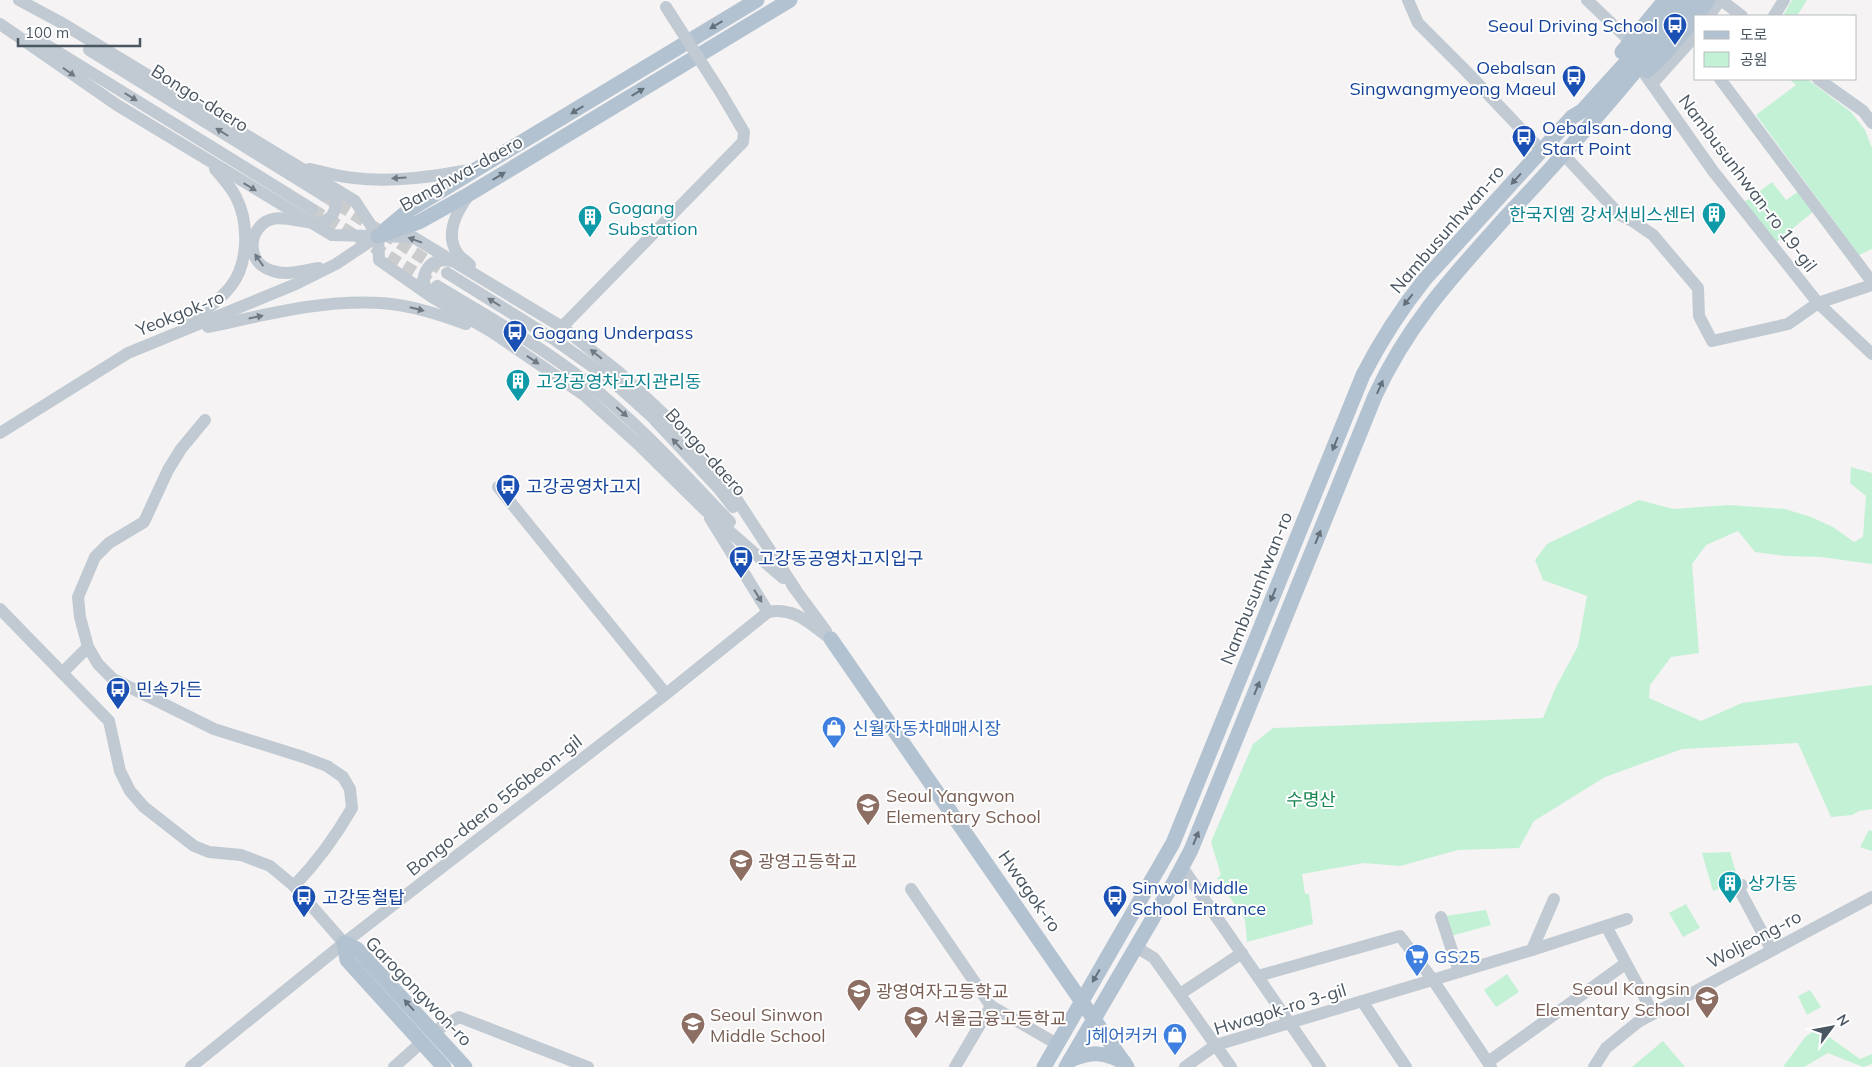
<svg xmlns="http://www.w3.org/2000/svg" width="1872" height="1067" font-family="Mulish,'Noto Sans KR',sans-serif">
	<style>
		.green { fill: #c3f1d5 }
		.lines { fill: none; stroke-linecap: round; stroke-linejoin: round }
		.minor-tunnel { stroke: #caccce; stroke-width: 12; stroke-dasharray: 12 6; stroke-linecap: butt }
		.minor { stroke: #c1cad2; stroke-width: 12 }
		.major { stroke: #b3c2d1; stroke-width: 15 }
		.minor-bridge { stroke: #c1cad2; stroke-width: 12 }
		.oneway { fill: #64717d }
		.oneway2 { fill: #6e7983 }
		.labels { text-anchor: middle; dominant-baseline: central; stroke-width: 4; stroke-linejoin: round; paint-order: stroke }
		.transit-label { font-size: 18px; fill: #164399; stroke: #fff; text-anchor: start }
		.street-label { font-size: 18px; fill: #4a5661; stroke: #fff }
		.culture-label { font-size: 18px; fill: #0d838f; stroke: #fff; text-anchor: start }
		.shop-label { font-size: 18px; fill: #366cbe; stroke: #fff; text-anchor: start }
		.education-label { font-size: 18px; fill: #785e54; stroke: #fff; text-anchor: start }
		.park-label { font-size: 18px; fill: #17864f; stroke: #fff }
	</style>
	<rect width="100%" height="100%" fill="#f5f3f3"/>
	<!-- green -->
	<g class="green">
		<polygon points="1792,0 1807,0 1797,16 1783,16"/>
		<polygon points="1789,79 1807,79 1851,112 1865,130 1872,148 1872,249 1859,255 1756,115 1796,85"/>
		<polygon points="1772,182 1786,200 1799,191 1814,211 1775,243 1743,203"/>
		<polygon points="1851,467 1872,473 1872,564 1821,557 1786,556 1755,552 1738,531 1706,545 1692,564 1699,653 1671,657 1650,685 1649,698 1701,721 1742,703 1872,685 1872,809 1859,811 1852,815 1831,817 1798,743 1682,749 1605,777 1534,821 1519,848 1458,850 1400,866 1364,863 1302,874 1305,894 1309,894 1313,924 1247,942 1245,920 1217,878 1221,875 1211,842 1253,744 1273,728 1543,718 1556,687 1578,646 1587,596 1543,580 1535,560 1547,544 1639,500 1673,509 1729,505 1785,509 1811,517 1833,527 1854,542 1863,537 1866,496 1850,483"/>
		<polygon points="1869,830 1872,831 1872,851 1860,847"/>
		<polygon points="1730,852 1739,883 1713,891 1702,853"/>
		<polygon points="1686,904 1700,928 1683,937 1669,913"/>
		<polygon points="1486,910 1491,925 1451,936 1445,916"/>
		<polygon points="1507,974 1519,992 1496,1007 1484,990"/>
		<polygon points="1810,990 1821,1007 1807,1015 1798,996"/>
		<polygon points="1818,1029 1860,1059 1872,1054 1872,1064 1863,1067 1828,1053 1804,1067 1783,1067 1806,1036"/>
		<polygon points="1663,1041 1685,1067 1632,1067"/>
	</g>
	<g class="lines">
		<!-- minor-tunnel -->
		<g class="minor-tunnel">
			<polyline points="323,195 447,273"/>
			<polyline points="312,209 437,286"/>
		</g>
		<!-- minor -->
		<g class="minor">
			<polyline points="19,0 60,22 355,201 378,236 379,260 432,297 492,332 584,395 638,444 705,510 783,578"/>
			<polyline points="1408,0 1418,23 1465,70 1542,151"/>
			<polyline points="1587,0 1631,42"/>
			<polyline points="1721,0 1742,16"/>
			<polyline points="1709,16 1720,0"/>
			<polyline points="1774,16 1784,0"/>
			<polyline points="0,24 117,105 332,235 413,237 562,327 620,373 669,419 726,483 796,590"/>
			<polyline points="32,36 312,209"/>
			<polyline points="89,50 323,195"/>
			<polyline points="1644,73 1713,171 1818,303 1872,354"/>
			<polyline points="1720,79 1872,282"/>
			<polyline points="1818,79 1863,111 1872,123"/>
			<polyline points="1652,84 1696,35"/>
			<polyline points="1564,155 1620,215 1634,222 1653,235 1698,288 1699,316 1712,341 1788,324 1818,303 1872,285"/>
			<path d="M309,169C324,172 339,177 354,178C394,183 436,176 475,169"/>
			<path d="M469,195C457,211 444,235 458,254C461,258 466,261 470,265"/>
			<path d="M319,268C305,270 287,276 273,271C266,269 258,264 255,257C252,250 252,241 255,234C269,206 297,224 318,223C324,222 328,219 332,216C338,205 337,196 329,187"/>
			<polyline points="447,273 555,340 610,379 651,416 719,489 733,507"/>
			<path d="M437,286C487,316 539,345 585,381C638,423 683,473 730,522"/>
			<path d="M430,295L423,281C426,264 435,258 452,261"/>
			<path d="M184,326C199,314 219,302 231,286C249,263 249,222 236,197C231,187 223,178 215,169"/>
			<path d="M208,327C265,315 323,299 381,303C410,305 438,314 466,324"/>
			<polyline points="562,327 743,142 744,132 721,93"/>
			<path d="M205,420L181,449L168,470L144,522L109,543L95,557L78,597L80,617L88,647L98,664L113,679L214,729L303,757L327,766L343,777L350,789L352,808C336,836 317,862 294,886"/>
			<polyline points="0,433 128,353 296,284 336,264 378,236"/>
			<polyline points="498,487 666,694"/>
			<polyline points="710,518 768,612"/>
			<polyline points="792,585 826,631"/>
			<polyline points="0,609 109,721 120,771 130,791 144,807 194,846 209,852 241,855 270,866 294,886 344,943"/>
			<polyline points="62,673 88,647"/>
			<polyline points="1182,867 1320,1067"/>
			<polyline points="1742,885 1739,889 1771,949"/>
			<polyline points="911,889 991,1006 1057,1044"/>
			<polyline points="1441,917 1459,972"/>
			<polyline points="1606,926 1653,1013"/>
			<polyline points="1136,947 1154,958 1231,1067"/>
			<polyline points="1532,950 1554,899"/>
			<polyline points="1258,976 1400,936 1433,980 1491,1067"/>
			<polyline points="1180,994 1242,953"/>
			<polyline points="1362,1001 1406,1067"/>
			<polyline points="433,1032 459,1017 588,1067"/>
			<polyline points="1488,1062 1625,964"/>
			<path d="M191,1067L344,943L666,694L768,612C795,606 811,625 831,639"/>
			<polyline points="394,1067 422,1042"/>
			<polyline points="955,1067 991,1006"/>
			<polyline points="1185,1067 1216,1045 1532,950 1627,919"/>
			<polyline points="1594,1067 1606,1048 1638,1022 1872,897"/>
		</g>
		<!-- major -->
		<g class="major">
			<polyline points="1696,16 1708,0"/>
			<polyline points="1622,52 1665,0"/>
			<polyline points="1647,71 1667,51 1696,17"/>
			<polyline points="385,230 409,210 757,0"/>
			<polyline points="378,236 419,222 471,193 790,0"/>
			<polyline points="831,639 1127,1067"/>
			<polyline points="344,943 357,949 465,1067"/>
			<polyline points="344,943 347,960 444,1067"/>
			<path d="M1070,1060C1093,1051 1102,1052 1124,1062"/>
			<path d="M1044,1067L1173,843L1363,375C1381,340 1401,309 1425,279L1572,117L1582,111L1660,25L1679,0"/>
			<path d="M1066,1067L1174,882L1191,850L1375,396C1408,324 1452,277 1504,219C1550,170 1595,120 1638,68C1656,46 1676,24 1692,0"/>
		</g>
		<!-- minor-bridge -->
		<polyline class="minor-bridge" points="666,7 721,93"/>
	</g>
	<!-- one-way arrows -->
	<defs><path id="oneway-solid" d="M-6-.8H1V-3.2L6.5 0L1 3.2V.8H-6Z" transform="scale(1.25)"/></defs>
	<g class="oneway">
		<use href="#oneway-solid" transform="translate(716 25) rotate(149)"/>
		<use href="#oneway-solid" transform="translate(638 92) rotate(-31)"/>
		<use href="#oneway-solid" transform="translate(577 110) rotate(149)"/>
		<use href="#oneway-solid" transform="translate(499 176) rotate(-31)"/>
		<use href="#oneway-solid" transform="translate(1516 179) rotate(132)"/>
		<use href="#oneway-solid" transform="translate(1408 300) rotate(129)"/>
		<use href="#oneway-solid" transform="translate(1380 387) rotate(-66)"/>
		<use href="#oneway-solid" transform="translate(1335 444) rotate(112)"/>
		<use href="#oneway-solid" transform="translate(1318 537) rotate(-68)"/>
		<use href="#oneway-solid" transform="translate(1273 595) rotate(112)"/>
		<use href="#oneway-solid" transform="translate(1257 688) rotate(-68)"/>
		<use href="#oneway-solid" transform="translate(1196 838) rotate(-68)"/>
		<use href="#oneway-solid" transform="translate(1096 976) rotate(120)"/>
		<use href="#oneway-solid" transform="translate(409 1005) rotate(-132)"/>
	</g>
	<g class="oneway2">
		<use href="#oneway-solid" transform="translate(69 72) rotate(35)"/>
		<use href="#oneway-solid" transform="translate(131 97) rotate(32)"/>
		<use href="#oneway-solid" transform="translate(222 132) rotate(-148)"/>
		<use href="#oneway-solid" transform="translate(399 178) rotate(176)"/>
		<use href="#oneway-solid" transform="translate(250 187) rotate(31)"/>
		<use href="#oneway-solid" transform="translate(415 240) rotate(-160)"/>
		<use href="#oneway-solid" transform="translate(259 260) rotate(-125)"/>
		<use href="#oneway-solid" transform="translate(494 302) rotate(-148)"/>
		<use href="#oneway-solid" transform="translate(417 309) rotate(14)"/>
		<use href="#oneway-solid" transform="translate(256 317) rotate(-11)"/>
		<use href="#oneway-solid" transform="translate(596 354) rotate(-141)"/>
		<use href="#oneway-solid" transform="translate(533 360) rotate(34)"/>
		<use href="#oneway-solid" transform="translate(622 412) rotate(41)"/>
		<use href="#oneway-solid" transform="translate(677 444) rotate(-133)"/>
		<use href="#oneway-solid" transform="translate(758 596) rotate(58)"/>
	</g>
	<!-- icons -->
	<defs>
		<symbol id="bus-pin" viewBox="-11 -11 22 30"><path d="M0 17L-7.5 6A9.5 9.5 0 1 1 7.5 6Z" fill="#1a4fb4" stroke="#fff"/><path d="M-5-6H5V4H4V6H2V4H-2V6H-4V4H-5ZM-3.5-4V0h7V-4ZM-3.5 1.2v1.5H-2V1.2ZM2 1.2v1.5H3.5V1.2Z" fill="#fff"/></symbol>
		<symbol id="building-pin" viewBox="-11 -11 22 30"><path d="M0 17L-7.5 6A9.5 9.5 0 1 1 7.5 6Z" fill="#0f9aa8" stroke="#fff"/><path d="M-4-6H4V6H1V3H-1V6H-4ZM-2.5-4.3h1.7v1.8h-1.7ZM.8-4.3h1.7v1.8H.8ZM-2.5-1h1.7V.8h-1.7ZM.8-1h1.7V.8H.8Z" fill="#fff"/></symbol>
		<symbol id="shop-pin" viewBox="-11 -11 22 30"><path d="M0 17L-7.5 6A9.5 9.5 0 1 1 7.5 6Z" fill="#3f7fe0" stroke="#fff"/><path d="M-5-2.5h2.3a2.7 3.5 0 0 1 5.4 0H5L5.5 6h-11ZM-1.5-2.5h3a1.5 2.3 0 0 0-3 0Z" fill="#fff"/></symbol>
		<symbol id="school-pin" viewBox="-11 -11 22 30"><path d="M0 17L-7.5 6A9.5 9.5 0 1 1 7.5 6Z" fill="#8d6e63" stroke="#fff"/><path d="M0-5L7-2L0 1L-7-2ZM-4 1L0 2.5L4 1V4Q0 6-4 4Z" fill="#fff"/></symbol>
		<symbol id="supermarket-pin" viewBox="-11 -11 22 30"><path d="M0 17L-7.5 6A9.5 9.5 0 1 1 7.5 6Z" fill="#3f7fe0" stroke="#fff"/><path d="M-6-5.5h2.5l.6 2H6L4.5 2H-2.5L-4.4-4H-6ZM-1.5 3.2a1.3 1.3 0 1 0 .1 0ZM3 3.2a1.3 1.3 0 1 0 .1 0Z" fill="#fff"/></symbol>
	</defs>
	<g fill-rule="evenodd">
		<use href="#bus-pin" x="1661" y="11" width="28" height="38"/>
		<use href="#bus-pin" x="1560" y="63" width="28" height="38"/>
		<use href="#bus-pin" x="1510" y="123" width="28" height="38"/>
		<use href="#building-pin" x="1700" y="200" width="28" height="38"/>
		<use href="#building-pin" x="576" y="203" width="28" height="38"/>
		<use href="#bus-pin" x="501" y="318" width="28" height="38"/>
		<use href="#building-pin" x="504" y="367" width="28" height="38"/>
		<use href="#bus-pin" x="494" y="472" width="28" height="38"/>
		<use href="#bus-pin" x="727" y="544" width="28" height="38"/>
		<use href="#bus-pin" x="104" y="675" width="28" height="38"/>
		<use href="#shop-pin" x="820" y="714" width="28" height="38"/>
		<use href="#school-pin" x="854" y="791" width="28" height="38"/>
		<use href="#school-pin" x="727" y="847" width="28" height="38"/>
		<use href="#building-pin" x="1716" y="869" width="28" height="38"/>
		<use href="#bus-pin" x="290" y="883" width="28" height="38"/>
		<use href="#bus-pin" x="1101" y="883" width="28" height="38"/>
		<use href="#supermarket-pin" x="1403" y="942" width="28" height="38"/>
		<use href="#school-pin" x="845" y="977" width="28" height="38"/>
		<use href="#school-pin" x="1693" y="984" width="28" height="38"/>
		<use href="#school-pin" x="902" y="1004" width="28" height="38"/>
		<use href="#school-pin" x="679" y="1010" width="28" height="38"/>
		<use href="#shop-pin" x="1161" y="1021" width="28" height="38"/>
	</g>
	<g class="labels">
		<!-- transit labels -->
		<g class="transit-label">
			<text x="1658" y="25" text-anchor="end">Seoul Driving School</text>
			<text x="1556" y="67" text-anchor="end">Oebalsan<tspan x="1556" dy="21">Singwangmyeong Maeul</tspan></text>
			<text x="1542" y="127">Oebalsan-dong<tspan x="1542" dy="21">Start Point</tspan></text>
			<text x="532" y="332">Gogang Underpass</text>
			<text x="526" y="486">고강공영차고지</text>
			<text x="758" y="558">고강동공영차고지입구</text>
			<text x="136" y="689">민속가든</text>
			<text x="1132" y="887">Sinwol Middle<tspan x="1132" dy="21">School Entrance</tspan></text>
			<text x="322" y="897">고강동철탑</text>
		</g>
		<!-- street labels -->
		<g class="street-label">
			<text transform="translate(200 98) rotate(32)">Bongo-daero</text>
			<text transform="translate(461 173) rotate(-29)">Banghwa-daero</text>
			<text transform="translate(1748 183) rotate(53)">Nambusunhwan-ro 19-gil</text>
			<text transform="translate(1447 229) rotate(-49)">Nambusunhwan-ro</text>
			<text transform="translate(180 313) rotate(-22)">Yeokgok-ro</text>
			<text transform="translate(706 452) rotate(48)">Bongo-daero</text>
			<text transform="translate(1256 588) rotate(-68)">Nambusunhwan-ro</text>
			<text transform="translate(494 805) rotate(-38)">Bongo-daero 556beon-gil</text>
			<text transform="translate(1030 891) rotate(55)">Hwagok-ro</text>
			<text transform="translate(1754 939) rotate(-28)">Woljeong-ro</text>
			<text transform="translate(419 991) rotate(46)">Garogongwon-ro</text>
			<text transform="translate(1280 1009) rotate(-17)">Hwagok-ro 3-gil</text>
		</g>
		<!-- culture labels -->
		<g class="culture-label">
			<text x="608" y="207">Gogang<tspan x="608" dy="21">Substation</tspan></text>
			<text x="1696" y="214" text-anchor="end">한국지엠 강서서비스센터</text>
			<text x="536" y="381">고강공영차고지관리동</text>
			<text x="1748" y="883">상가동</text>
		</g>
		<!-- shop labels -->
		<g class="shop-label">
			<text x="852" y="728">신월자동차매매시장</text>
			<text x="1434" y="956">GS25</text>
			<text x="1158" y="1035" text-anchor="end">J헤어커커</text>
		</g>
		<!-- education labels -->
		<g class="education-label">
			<text x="886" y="795">Seoul Yangwon<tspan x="886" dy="21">Elementary School</tspan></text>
			<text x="758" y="861">광영고등학교</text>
			<text x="1690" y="988" text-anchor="end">Seoul Kangsin<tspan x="1690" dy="21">Elementary School</tspan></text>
			<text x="876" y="991">광영여자고등학교</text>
			<text x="710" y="1014">Seoul Sinwon<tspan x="710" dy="21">Middle School</tspan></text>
			<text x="934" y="1018">서울금융고등학교</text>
		</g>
		<!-- park labels -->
		<g class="park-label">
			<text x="1311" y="799">수명산</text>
		</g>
	</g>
	<!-- legend -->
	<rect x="1694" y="15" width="162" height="65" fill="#ffffff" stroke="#b7bbc0"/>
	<rect x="1704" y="31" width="25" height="8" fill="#b3c2d1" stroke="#b7bbc0"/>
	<text x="1740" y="40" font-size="15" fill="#4a5661">도로</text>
	<rect x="1704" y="52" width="25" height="15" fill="#c3f1d5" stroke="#b7bbc0"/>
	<text x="1740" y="65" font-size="15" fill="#4a5661">공원</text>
	<!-- north arrow -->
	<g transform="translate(1832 1027) rotate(58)" stroke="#ffffff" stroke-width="4" paint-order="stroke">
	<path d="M0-4L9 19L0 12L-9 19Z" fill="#4a5661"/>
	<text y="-8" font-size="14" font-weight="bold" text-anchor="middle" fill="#4a5661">N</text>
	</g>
	<!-- scale -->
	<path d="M18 38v8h122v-8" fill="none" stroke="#4a5661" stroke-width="2.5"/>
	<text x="25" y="38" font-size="15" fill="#4a5661" stroke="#ffffff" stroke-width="4" paint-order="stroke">100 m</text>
</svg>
